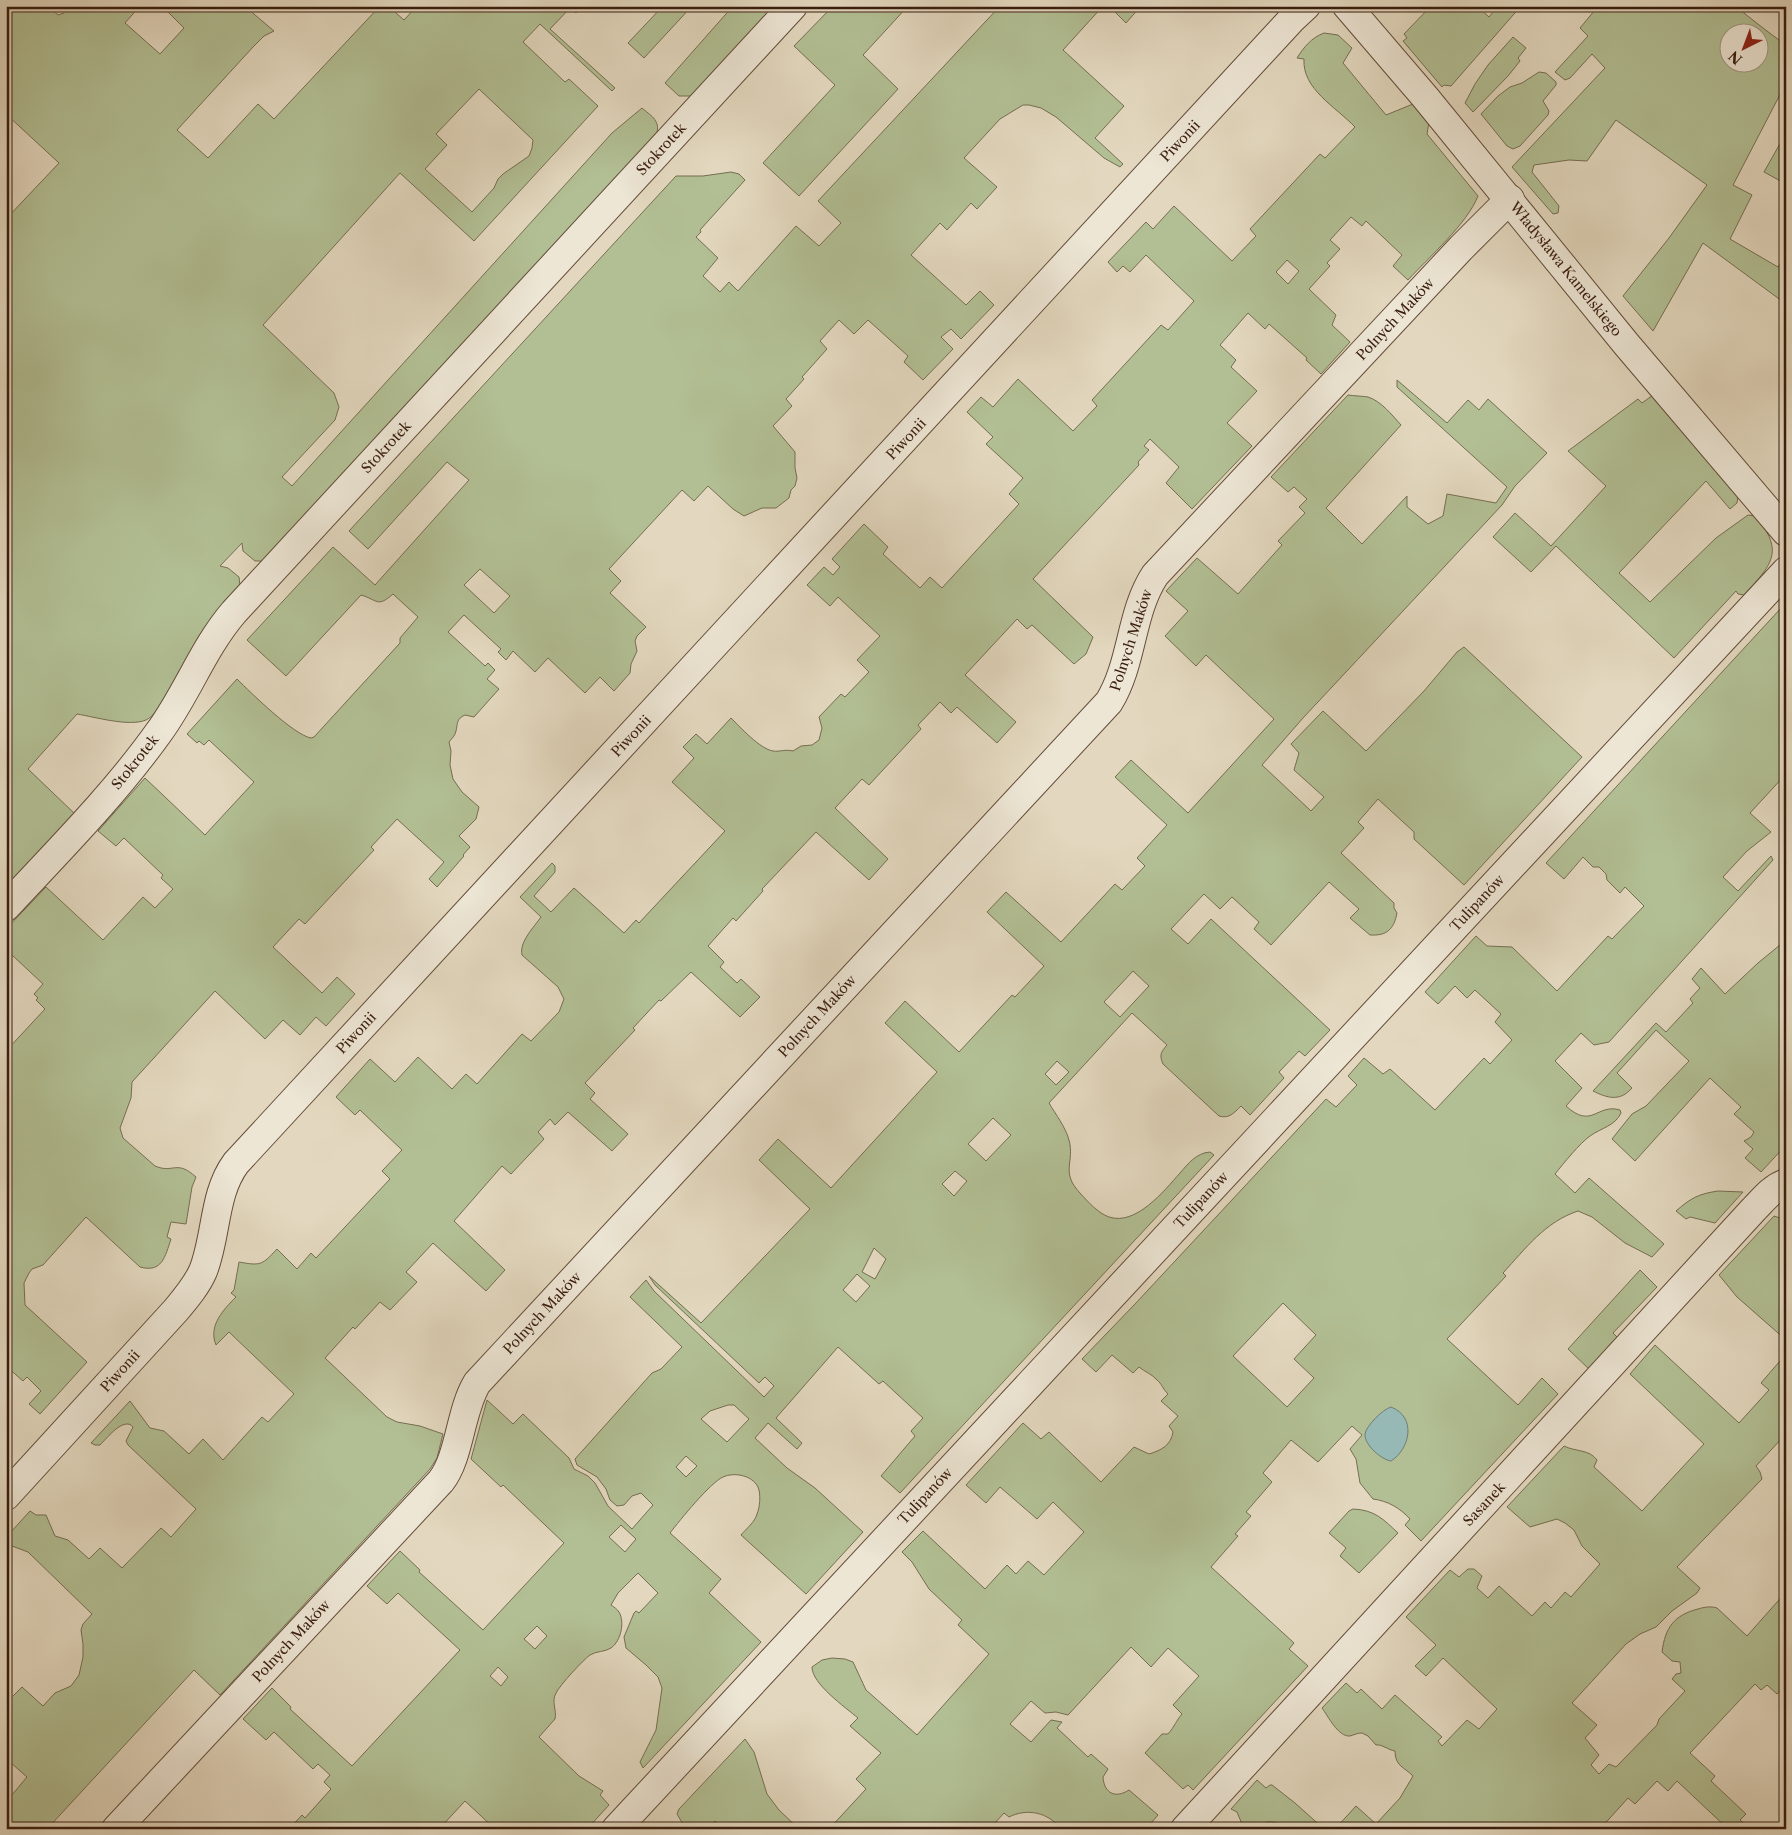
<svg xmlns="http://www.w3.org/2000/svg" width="1792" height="1835" font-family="'Libre Caslon Text',serif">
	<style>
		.green { fill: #b2bf94; stroke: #766e51; fill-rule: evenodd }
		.water { fill: #96b9b6; stroke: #717b73 }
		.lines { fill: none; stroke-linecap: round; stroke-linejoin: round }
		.minor-casing { stroke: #644c3a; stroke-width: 30 }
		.minor { stroke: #ede6d5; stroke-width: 28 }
		.labels { text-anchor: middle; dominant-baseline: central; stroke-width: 4.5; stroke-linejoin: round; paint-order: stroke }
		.street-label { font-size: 14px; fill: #391d0e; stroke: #ede6d5 }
	</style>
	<rect width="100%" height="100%" fill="#e3d8bf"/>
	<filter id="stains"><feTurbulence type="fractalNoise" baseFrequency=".004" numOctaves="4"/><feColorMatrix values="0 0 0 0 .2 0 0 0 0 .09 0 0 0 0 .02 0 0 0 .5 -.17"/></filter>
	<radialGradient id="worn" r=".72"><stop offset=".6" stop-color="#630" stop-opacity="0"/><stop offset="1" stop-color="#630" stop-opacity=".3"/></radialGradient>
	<!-- green -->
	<g class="green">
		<path d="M6,6H48L58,15L64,13L70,6H140L125,23L160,54L184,28L162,6H247L248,9L274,31L264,36L253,47L177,130L208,158L258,104L274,119L380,6H388L404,20L417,6H582L576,13L570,8L550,29L615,88L612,91L540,24L523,42L565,82L569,79L598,106L474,241L400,173L263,325L334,393L339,407L335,420L282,477L292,486L612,133L642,108C650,115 660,120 657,132L629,164L263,561H255L243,551L242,543L220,566L228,568L239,577L240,586C226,601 212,616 201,633C188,653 165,711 146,720C129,727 95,717 77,714L28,769L75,814L6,889V400L12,394L6,389V219L59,163L6,114ZM479,89L533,140L532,148L529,156L503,174L498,179L494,188L472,212L425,169L447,145L436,134Z"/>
		<polygon points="663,6 692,6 644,58 628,43"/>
		<polygon points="733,6 774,6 691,96 679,96 665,83"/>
		<polygon points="833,6 908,6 863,55 898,89 799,196 763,163 835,85 794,46"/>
		<path d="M1000,6H1103L1063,50L1124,106L1095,138L1123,164L1120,167L1104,158L1056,117L1041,108L1029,105H1023L1000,119L964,158L997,187L977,209L971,203L947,230L940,223L911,255L966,305L980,291L994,305L961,339L951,329L941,337L953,349L923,380L904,362L908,356L868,320L854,334L839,320L820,341L827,349L802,377L804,379L786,399L792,406L773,426L795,452V468L797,478L795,486L791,490L789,498L776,508H762L744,516L733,509L708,486L694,501L682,490L609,569L621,581L610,593L646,627L637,636L635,641L637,651L631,664L630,673L614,691L600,677L585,693L548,658L535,672L513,651L506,660L498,652L501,649L464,615L448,632L485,666L488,663L495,670L487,679L499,689L474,717L465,715C456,719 458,723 456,731C455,736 452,738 449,742L451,751L450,765L453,779L462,792L479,807L476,819L459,836L470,847L463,855L464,856L437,887L429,879L444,862L397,819L371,847L374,850L305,924L299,919L273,947L322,993L337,977L355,994L326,1026L316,1017L300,1035L283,1020L265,1039L215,991L132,1082L131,1098L120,1128L123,1138L155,1166C174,1174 176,1159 196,1177L192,1187L186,1224L171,1222L167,1237L171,1239C165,1257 162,1273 140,1267L86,1217L43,1265L32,1269L29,1273L24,1283L25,1305L87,1362L40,1414L29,1404L41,1391L27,1377L23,1381L6,1366V1051L45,1009L36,1000L38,998L34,994L43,984L12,955L6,960V929L46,887L103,940L143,897L155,908L173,889L161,878L163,875L124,838L116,846L98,831L145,778L205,835L254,782L209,740L204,745L199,741L197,743L187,734L237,679C251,693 294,735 311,738L314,737L400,643V638L418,617L393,594C377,608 378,600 361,595L286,676L247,640L333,547L375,585L469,480L447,462L368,549L349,531L676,176H703L731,172L739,174L745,180L700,230L701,232L696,237L718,258L703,276L720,292L729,282L738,291L796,226L819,246L841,223L818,201ZM480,569L510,596L494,613L464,585Z"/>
		<polygon points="1109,6 1141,6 1126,23"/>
		<polygon points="1431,6 1477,6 1489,17 1498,6 1521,6 1451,86 1444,85 1442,87 1403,41 1407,38 1404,34"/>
		<path d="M1591,6H1693L1695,8L1697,6H1735L1763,28L1779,40L1786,42V83L1733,185L1752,195L1730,239L1778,267L1780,264L1786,267V304L1703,243L1653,331L1623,296L1669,238L1707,185L1616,120L1587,161L1569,160L1534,165L1532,172L1559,206L1558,213L1553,214L1512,167L1605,68L1592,54L1570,78L1565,80L1555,72L1588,36L1580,28L1595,10ZM1760,32V62H1730V32Z"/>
		<path d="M1324,33L1338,35L1352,48L1343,63L1386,115L1413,104L1429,122L1427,134L1478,196C1467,224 1429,257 1408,280L1393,266L1402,255L1366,221L1362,226L1351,217L1330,240L1340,249L1327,263L1330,266L1309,289L1336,315L1332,325L1350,342L1321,374L1306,360L1307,358L1269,324L1265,329L1248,313L1220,345L1236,360L1231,367L1257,391L1227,423L1252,446L1192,509L1166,483L1179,467L1150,439L1144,446L1149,450L1138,462L1139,465L1033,579L1093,637L1086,654L1074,664L1032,625L1027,629L1017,619L965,675L1016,722L997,743L957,707L951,713L940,702L918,725L921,729L869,785L862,779L835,808L888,859L869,880L816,832L762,889L763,891L736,921L733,918L708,946L724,962L720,967L737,983L741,979L760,997L740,1017L691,972L661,1001L659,1000L633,1028L635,1030L585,1083L595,1093L590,1099L628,1134L612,1151L568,1112L555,1125L550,1119L538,1132L544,1139L511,1174L502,1166L454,1221L505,1270L486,1291L433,1243L406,1272L417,1282L390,1310L380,1302L355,1329L353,1327L325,1358L387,1417L397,1422L420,1426L443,1434L437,1458L430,1469L220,1695L194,1670L47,1829H6V1802L27,1777L10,1762L6,1766V1694L11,1698L22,1687L43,1706L55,1693L71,1686L79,1675L83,1657V1644L81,1630L83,1624L92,1614L28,1552L12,1546L10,1533L30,1511L36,1515H46L55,1536L68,1540L89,1559L100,1548L122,1568L161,1528L171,1537L196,1509L128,1445L126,1441L133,1427C124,1416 107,1438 100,1445H95L91,1443L130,1401L150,1428L164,1431L189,1454L203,1439L223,1460L262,1417L268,1422L294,1394L229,1332L216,1345C208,1326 223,1310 236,1297L231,1293L234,1290L239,1262C261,1266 262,1265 277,1249L297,1269L311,1253L316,1258L390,1179L382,1171L402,1150L360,1110L355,1115L336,1097L370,1059L395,1082L418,1057L452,1089L466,1074L477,1084L522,1034L531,1041L559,1012L564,999L558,987L522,955C519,942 534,927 541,917L520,897L552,863L555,866V872L534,896L551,912L574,888L624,933L636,920L639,923L725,831L672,782L694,758L683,747L696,734L707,744L731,718C740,727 760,749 773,751C780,752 785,749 793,751L801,746L812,745L819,740L822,728L819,717L841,694L845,697L869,672L857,660L880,636L838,597L830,606L807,585L824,567L833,575L840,567L832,559L864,524L888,547L883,554L920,588L930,577L942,588L1019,504L1009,494L1023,478L986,444L993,437L967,412L981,397L993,407L1018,379L1073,431L1097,406L1092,400L1161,325L1168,330L1194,301L1146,255L1130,272L1123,266L1117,272L1108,262L1146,222L1153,229L1174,206L1232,261L1256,236L1250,229L1320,154L1325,158L1355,127C1336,107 1302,89 1304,59L1297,58C1304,47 1311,38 1324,33ZM1287,260L1299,271L1288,284L1276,272Z"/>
		<polygon points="1513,37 1526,48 1518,58 1520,61 1508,76 1473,112 1465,103 1475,84 1488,65"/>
		<polygon points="1539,72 1546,73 1556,82 1556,85 1543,101 1549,111 1548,115 1520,146 1513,149 1507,146 1481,114 1498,96 1510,87 1522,83"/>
		<polygon points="1786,133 1786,184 1764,172"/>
		<path d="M1397,380L1447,423L1468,400L1479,410L1488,399L1547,453L1515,486L1502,505L1303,718L1262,765L1311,811L1324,797L1294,770L1299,753L1291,744L1323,711L1366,751L1424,691L1457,652L1464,647L1582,757L1464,885L1414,839V832L1378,799L1358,822L1364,828L1341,853L1394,903V908L1397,913C1394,929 1387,936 1370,935L1350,918L1359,909L1329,882L1271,945L1254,929L1259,922L1232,897L1220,909L1204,894L1171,929L1188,944L1211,919L1330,1030L1305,1056L1299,1051L1279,1072L1284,1078L1250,1115L1241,1106C1234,1113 1229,1119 1219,1116L1163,1064C1159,1055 1161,1052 1167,1045L1132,1013L1049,1103C1056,1115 1065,1126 1069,1140C1075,1162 1060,1172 1080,1193C1088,1202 1098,1213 1109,1217C1136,1226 1164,1191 1180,1173C1188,1164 1196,1153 1210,1152L1214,1155L900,1493L881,1476L915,1436L911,1431L923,1418L883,1381L879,1384L838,1347L776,1418L802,1443L797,1449L768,1423L755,1438L787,1468L815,1488L863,1532L806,1594L741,1535C746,1529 755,1522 757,1514C760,1507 761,1494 758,1487C752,1475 734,1472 723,1477C710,1483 680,1520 670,1533L721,1579L709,1593L761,1642L643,1768L640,1762L656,1730L662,1688L658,1677L646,1665L626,1648L624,1637L634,1613L636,1611L639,1613L658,1593L638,1573L618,1593L611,1605C614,1607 617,1609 619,1612C625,1622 621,1641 611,1648C605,1652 596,1651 590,1655C583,1660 560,1685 556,1693C551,1702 557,1710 555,1719L539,1737L579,1776L603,1791L600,1795L609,1805L587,1829H495L465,1801L439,1829H289L302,1815L305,1818L331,1789L324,1782L330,1775L318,1764L313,1769L274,1732L266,1740L243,1719L272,1688L291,1707L290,1709L352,1766L460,1650L398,1593L387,1604L367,1586L400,1551L420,1570L419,1572L483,1630L564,1543L503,1485L501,1487L471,1459L487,1400L513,1424L523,1414L569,1458L574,1469L588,1476L595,1483L608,1506L632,1529L653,1505L641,1493L632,1496L624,1505L617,1506L610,1500L606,1489L597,1477L577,1465L575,1459L652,1373L661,1369L682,1347L630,1297L646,1280L654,1291L764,1397L774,1386L765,1377L759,1383L655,1285L649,1276L701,1323L810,1209L759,1160L778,1139L831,1188L937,1072L885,1023L905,1001L959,1052L1012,995L1015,997L1044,966L987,912L1006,892L1061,942L1115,884L1122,890L1145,866L1137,858L1167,825L1115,777L1131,760L1188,813L1274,719L1206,655L1196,666L1165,636L1188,611L1166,591L1197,558L1238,594L1282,545L1278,541L1305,513L1299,507L1307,499L1294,487L1288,492L1271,477L1348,395C1354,396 1362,396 1368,397C1381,401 1392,415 1401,425L1326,508L1362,544L1407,496V507L1428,524L1443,516L1447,494L1496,503L1507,487L1397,387ZM1133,971L1149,986L1120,1017L1104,1002ZM1057,1061L1069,1072L1056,1085L1045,1074ZM993,1118L1011,1135L986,1161L968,1144ZM955,1171L967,1181L954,1196L942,1184ZM874,1248L886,1259L875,1279L862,1272ZM857,1274L870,1286L856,1302L843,1290ZM728,1405H734L749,1419L727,1442L701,1419L710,1411ZM686,1456L697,1466L686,1477L676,1467ZM621,1525L636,1539L625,1552L609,1537ZM537,1626L547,1636L535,1649L524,1639ZM498,1667L508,1677L501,1686L490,1676Z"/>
		<path d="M1653,395L1738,495L1737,503L1730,509L1706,481L1619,573L1650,602L1716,538L1748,515L1755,516C1786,552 1771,565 1744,595L1738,594L1736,591L1674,658L1556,546L1531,572L1493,537L1515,513L1551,546L1606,486L1568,451L1638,399L1642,403Z"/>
		<path d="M1782,607H1786V774L1750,813L1771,832L1747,851L1723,877L1738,891L1771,856L1773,860L1609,1042L1594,1045L1581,1033L1555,1061L1582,1088L1566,1106C1592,1130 1597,1103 1620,1110L1621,1113C1615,1126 1601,1128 1590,1136C1580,1143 1563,1164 1555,1174L1575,1193L1589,1178L1664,1244L1652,1257L1625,1243L1592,1217L1578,1211C1545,1222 1526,1248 1503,1273L1506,1276L1447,1339L1518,1405L1542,1378L1558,1394L1421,1541L1405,1525L1410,1519C1400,1508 1388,1501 1373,1499L1360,1483L1356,1459L1350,1449L1362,1435L1352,1426L1318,1462L1291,1440L1263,1473L1272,1482L1246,1512L1251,1516L1235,1534L1238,1536L1211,1567L1294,1643L1289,1649L1308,1666L1193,1790L1188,1785L1183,1789L1145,1753L1162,1734H1168C1175,1726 1176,1721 1182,1714L1173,1705L1199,1676L1168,1648L1151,1667L1131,1647L1068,1715L1056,1712L1045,1713L1031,1701L1010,1724L1031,1742L1051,1720L1062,1722L1057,1728L1088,1757L1091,1754L1108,1769L1103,1777C1104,1793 1115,1799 1129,1790L1158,1815L1146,1829H1116L1111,1825L1107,1829H1061C1048,1812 1027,1808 1009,1817L1004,1813L994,1824L998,1827L997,1829H829L866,1789L856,1779L881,1753L850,1726L858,1718C845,1707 812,1684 812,1667L822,1660L832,1658L845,1659L853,1662L866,1690L917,1735L989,1654L958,1625L962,1620L929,1589L912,1562L902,1552L923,1531L985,1589L1007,1565L1016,1574L1028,1561L1044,1575L1084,1532L1053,1502L1037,1519L1000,1487L986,1503L966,1485L1023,1423L1041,1439L1049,1432L1101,1482L1134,1447L1149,1454C1162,1450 1171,1445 1173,1432L1169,1426L1178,1416L1161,1401L1168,1394C1162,1388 1162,1384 1157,1380C1152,1374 1145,1372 1139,1367L1133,1373L1112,1355L1096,1372L1082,1359L1135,1304L1326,1099L1336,1107L1357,1085L1348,1076L1364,1058L1383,1074L1390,1069L1435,1110L1484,1058L1490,1064L1512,1040L1495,1022L1501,1014L1475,990L1467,998L1455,986L1438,1004L1425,992L1476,936L1487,946L1512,947L1557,991L1608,936L1612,939L1644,906L1625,887L1620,893L1607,880L1606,874L1599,867H1593L1583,857L1564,879L1546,863ZM1283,1303L1316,1335L1294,1359L1314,1378L1287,1407L1233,1356Z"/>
		<path d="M1786,940V1145L1761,1172L1745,1158L1753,1149L1744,1141L1751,1137L1754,1132L1734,1114L1741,1107L1710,1078L1635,1161L1612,1139L1632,1114L1646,1106L1689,1061L1656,1030L1617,1073L1632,1088C1620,1102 1607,1098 1593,1091L1656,1023L1666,1032L1693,1003L1690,999L1700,988L1692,979L1701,968L1725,994L1758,963Z"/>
		<path d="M1718,1191L1743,1192L1715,1223L1690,1217L1686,1219L1676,1211C1691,1198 1698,1194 1718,1191Z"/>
		<polygon points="1774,1216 1786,1220 1786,1340 1737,1297 1719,1275"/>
		<polygon points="1640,1270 1657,1287 1613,1333 1618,1338 1590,1370 1568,1349"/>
		<path d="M1655,1345L1739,1423L1769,1390L1761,1383L1786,1354V1434L1756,1466L1760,1472L1762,1479L1677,1567L1700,1588L1697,1593L1672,1611L1656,1627L1640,1634L1626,1644L1572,1703L1597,1725L1585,1738L1599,1755L1591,1765L1599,1774L1609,1764L1616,1767L1657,1725L1659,1719L1685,1691L1672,1679L1676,1674L1681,1673L1680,1662L1672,1661L1662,1652C1665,1628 1674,1615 1698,1609C1704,1607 1711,1606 1717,1608L1747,1636L1786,1592V1694L1781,1690L1777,1694L1767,1685L1761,1690L1755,1684L1690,1753L1715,1776L1711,1781L1746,1814L1740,1820L1750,1829H1728L1677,1781L1668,1791L1657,1781L1635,1804L1628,1798L1600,1829H1335L1356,1806L1376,1824L1400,1798L1413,1776C1404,1767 1395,1766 1395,1751C1388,1750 1382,1744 1376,1745L1368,1736L1362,1733C1357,1733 1354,1735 1350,1736C1338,1737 1328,1716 1322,1708L1346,1683L1357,1693L1361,1689L1382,1709L1395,1695L1442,1737L1438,1741L1442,1746L1467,1720L1479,1729L1497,1709L1443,1658L1426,1676L1415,1666L1436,1645L1406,1617L1450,1570L1459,1577L1468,1569H1474L1482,1576L1477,1588L1488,1598L1499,1586L1532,1616L1545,1602L1551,1608L1565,1592L1571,1597L1600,1564L1582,1546L1574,1530L1565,1523L1557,1519L1530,1527L1507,1507L1564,1446C1576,1452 1589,1449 1597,1460L1594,1467L1642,1511L1704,1444L1630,1374Z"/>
		<path d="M1353,1509C1375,1510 1383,1519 1398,1533L1359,1573L1340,1556L1346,1548L1329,1533L1349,1511Z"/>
		<polygon points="745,1739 754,1752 767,1794 779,1810 799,1829 723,1829 715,1821 708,1829 692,1829 684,1826 677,1814 679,1809"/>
		<polygon points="1257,1780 1266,1788 1270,1785 1272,1785 1295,1803 1324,1829 1286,1829 1280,1824 1272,1822 1267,1822 1257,1829 1244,1829 1237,1812 1231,1809"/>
	</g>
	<!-- water -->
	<path class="water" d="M1391,1407C1417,1417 1410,1449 1391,1461C1382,1460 1364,1445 1365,1434C1366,1426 1383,1409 1391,1407Z"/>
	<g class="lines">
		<defs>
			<g id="minor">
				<polyline points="1347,6 1425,97 1627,345 1786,532"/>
				<path d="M6,907C59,850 114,795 159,732C187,694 203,648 234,612L793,6"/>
				<path d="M6,1496L176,1310C186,1298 197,1285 203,1271C217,1236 213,1194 236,1163L1292,19L1306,6"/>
				<path d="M116,1829L441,1481C460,1457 460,1411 477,1383L1109,702C1133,663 1130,613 1155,575L1461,248L1510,199"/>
				<polyline points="616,1829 1786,571"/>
				<path d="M1185,1829L1754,1209C1764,1199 1772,1188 1786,1183"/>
			</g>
		</defs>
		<!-- minor casing -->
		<use href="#minor" class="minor-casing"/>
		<!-- minor -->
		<use href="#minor" class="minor"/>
	</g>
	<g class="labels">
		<!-- street labels -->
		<g class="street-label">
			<text transform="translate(1180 141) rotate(-47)">Piwonii</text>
			<text transform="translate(661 149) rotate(-47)">Stokrotek</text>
			<text transform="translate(1566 269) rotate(51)">Władysława Kamelskiego</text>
			<text transform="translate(1395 319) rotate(-47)">Polnych Maków</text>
			<text transform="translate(906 439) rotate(-47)">Piwonii</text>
			<text transform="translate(386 447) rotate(-47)">Stokrotek</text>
			<text transform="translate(1131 640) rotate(-72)">Polnych Maków</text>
			<text transform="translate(631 736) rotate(-47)">Piwonii</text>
			<text transform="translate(135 762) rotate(-51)">Stokrotek</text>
			<text transform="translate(1477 903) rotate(-47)">Tulipanów</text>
			<text transform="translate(817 1016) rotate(-47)">Polnych Maków</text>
			<text transform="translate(356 1033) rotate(-47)">Piwonii</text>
			<text transform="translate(1201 1200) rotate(-47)">Tulipanów</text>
			<text transform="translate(542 1313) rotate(-47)">Polnych Maków</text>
			<text transform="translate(120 1371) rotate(-48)">Piwonii</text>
			<text transform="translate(925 1496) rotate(-47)">Tulipanów</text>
			<text transform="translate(1484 1504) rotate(-47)">Sasanek</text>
			<text transform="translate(291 1641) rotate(-47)">Polnych Maków</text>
		</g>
	</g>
	<!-- margin -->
	<rect width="1792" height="1835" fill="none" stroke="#e3d8bf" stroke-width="25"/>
	<rect x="8" y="8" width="1777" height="1820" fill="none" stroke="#391d0e" stroke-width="2.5"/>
	<rect x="12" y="12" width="1767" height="1810" fill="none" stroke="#391d0e"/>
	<!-- north arrow -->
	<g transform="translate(1744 48) rotate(222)"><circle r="24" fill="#ede6d5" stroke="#a59685"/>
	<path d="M0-4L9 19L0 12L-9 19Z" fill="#8f2418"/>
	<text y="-8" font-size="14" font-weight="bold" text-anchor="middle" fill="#391d0e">N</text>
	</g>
	<rect width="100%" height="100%" filter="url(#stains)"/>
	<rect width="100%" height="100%" fill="url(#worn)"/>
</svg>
